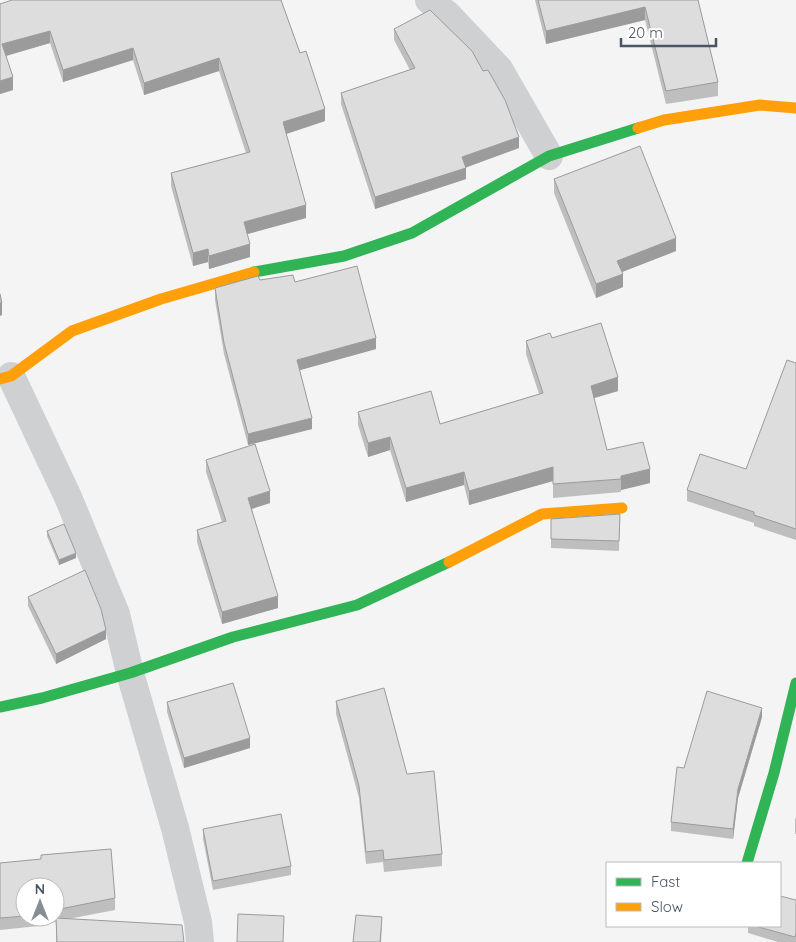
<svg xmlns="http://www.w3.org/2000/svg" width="796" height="942" font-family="Quicksand,sans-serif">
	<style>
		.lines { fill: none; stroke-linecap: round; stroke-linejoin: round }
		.street { stroke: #ced0d2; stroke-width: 28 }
		.fast { stroke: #30b455; stroke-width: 11 }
		.slow { stroke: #ff9f0a; stroke-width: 11 }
		.wall { fill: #bebebf; fill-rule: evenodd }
		.shaded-wall { fill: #9b9b9b }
		.building { fill: #ddddde; stroke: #9b9b9b }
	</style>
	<rect width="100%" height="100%" fill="#f4f4f4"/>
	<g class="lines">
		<!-- street -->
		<g class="street">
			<polyline points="429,0 448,15 499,69 549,156"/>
			<polyline points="11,376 68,497 116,614 130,673 175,828 198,922 200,942"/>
		</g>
		<!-- fast -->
		<g class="fast">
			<polyline points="254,272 344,256 412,233 549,156 638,128"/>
			<polyline points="0,707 42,698 130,673 233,637 357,605 449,562"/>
			<polyline points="747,863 774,773 796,683"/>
		</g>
		<!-- slow -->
		<g class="slow">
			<polyline points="638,128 664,120 760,105 796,108"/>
			<polyline points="0,379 11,376 72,331 161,299 254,272"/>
			<polyline points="449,562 542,514 622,508"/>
		</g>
	</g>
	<!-- wall -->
	<g class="wall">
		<polygon points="281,0 325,121 286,134 306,218 247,234 250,257 209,269 208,262 193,266 171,186 171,173 246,153 219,71 144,95 133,60 63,82 50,43 6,56 13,90 0,94 0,4"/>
		<polygon points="535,0 698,0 718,82 718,96 666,104 645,20 546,44"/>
		<polygon points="394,29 519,148 466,167 466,179 375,209 341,104 341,93 410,70 394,40"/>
		<polygon points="554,179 676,251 622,272 623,287 596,298 554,193"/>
		<polygon points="260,280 295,282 376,349 299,370 312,429 248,445 224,354 215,300 215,288"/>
		<polygon points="552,338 618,391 594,398 607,450 650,483 621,490 621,492 553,498 553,481 469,505 464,485 406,502 390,450 368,457 358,425 358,412 440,424 539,394 526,354 526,341"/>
		<polygon points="796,363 796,540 754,526 754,523 687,501 687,490 746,469"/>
		<polygon points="206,460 270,503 252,509 278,608 222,624 197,542 197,530 222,522 206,472"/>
		<polygon points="620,514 619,551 551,548 551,519"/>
		<polygon points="47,531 76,558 59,565 47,536"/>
		<polygon points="28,597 106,639 56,664 28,606"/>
		<polygon points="336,701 407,774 442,854 442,866 384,872 383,862 366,864 359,798 336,714"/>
		<polygon points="167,702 250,748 184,768 167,712"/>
		<polygon points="762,717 738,798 733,839 671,831 671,822 684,768"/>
		<polygon points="796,817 796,834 795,834 795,820"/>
		<polygon points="203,829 291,866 291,875 213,890 203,839"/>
		<path d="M0,863L115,898V910L68,919L184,942H56V922L48,923V925L0,930ZM25,887H55V917H25Z"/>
		<polygon points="796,900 796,942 778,942 748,933 748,926 780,926"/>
	</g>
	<!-- shaded-wall -->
	<g class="shaded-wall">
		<polygon points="645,7 645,20 546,44 546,31"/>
		<polygon points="50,31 50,43 2,57 2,44"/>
		<polygon points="133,48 133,60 63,82 63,70"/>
		<polygon points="219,58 219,71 144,95 144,83"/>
		<polygon points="13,77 13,90 0,94 0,81"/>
		<polygon points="325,109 325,121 283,135 283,122"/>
		<polygon points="519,137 519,148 462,169 466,168 466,179 375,209 375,197 462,157"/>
		<polygon points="306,205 306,218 244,235 244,222"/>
		<polygon points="676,238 676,251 617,274 617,261"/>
		<polygon points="250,244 250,257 209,269 209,256"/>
		<polygon points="208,249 208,262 193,266 193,253"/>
		<polygon points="623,274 623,287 596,298 596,284"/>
		<polygon points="0,303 2,303 2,315 0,316"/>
		<polygon points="376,338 376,349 297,371 297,360"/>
		<polygon points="618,377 618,391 591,399 591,386"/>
		<polygon points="312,418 312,429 248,445 248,434"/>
		<polygon points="390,437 390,450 368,457 368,443"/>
		<polygon points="553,467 553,481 469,505 469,491"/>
		<polygon points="650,469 650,483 621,490 621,476"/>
		<polygon points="464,472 464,485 406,502 406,488"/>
		<polygon points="270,491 270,503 248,510 248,498"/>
		<polygon points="76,553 76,558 59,565 59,560"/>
		<polygon points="278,596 278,608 222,624 222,612"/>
		<polygon points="106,630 106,639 56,664 56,654"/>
		<polygon points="762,708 762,717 738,798 733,839 733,829 738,789"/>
		<polygon points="250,738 250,748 184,768 184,758"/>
		<polygon points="382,917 381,942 380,942"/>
	</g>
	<!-- building -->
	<g class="building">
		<polygon points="12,0 281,0 300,53 306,51 325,109 283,122 306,205 244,222 250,244 209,256 208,249 193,253 171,173 250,152 219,58 144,83 133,48 63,70 50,31 2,44 13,77 0,81 0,4"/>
		<polygon points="538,0 698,0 718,82 666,91 645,7 546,31"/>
		<polygon points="430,10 472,51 483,71 488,70 505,100 519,137 462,157 466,168 375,197 341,93 415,68 394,29"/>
		<polygon points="640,146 676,238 617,261 623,274 596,284 554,179"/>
		<polygon points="357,266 376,338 297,360 312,418 248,434 224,343 215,288 258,276 260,280 293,275 295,282"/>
		<polygon points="0,294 2,303 0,303"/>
		<polygon points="601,323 618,377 591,386 607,450 643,442 650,469 621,476 621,479 553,484 553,467 469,491 464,472 406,488 390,437 368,443 358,412 431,391 440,424 543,393 526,341 550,333 552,338"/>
		<polygon points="787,360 796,363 796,529 754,515 754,512 687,490 700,454 746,469"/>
		<polygon points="255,444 270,491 248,498 278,596 222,612 197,530 226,521 206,460"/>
		<polygon points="620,514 619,541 551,539 551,519"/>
		<polygon points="64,524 76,553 59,560 47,531"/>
		<polygon points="85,570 101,609 106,630 56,654 28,597"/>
		<polygon points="233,683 250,738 184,758 167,702"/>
		<polygon points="384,688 407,774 434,771 442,854 384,860 383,850 366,852 359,786 336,701"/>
		<polygon points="707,691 762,708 738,789 733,829 671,822 677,767 684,768"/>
		<polygon points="281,814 291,866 213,881 203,829"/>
		<polygon points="111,849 115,898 55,910 55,887 25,887 25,916 0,918 0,863 41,859 41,855"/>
		<polygon points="780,896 796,900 796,933 795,937 755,926 780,926"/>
		<polygon points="238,914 284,916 283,942 237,942"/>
		<polygon points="356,915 382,917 380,942 353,942"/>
		<polygon points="56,918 182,925 184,942 57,942"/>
	</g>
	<!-- legend -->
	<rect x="606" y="862" width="175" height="65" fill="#ffffff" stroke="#b7bbc0"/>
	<rect x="616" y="878" width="25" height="8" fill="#30b455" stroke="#b7bbc0"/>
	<text x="651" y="887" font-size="15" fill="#4a5661">Fast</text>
	<rect x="616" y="903" width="25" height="8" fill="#ff9f0a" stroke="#b7bbc0"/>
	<text x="651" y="912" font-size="15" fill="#4a5661">Slow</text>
	<!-- north arrow -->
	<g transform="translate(40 902)"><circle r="24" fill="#ffffff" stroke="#b7bbc0"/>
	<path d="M0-4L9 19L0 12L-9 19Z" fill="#868d94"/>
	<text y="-8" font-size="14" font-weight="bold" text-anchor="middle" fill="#4a5661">N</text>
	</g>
	<!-- scale -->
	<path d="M621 38v8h95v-8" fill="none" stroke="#4a5661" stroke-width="2.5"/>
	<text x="628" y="38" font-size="15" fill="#4a5661" stroke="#ffffff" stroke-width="4" paint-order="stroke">20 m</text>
</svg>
